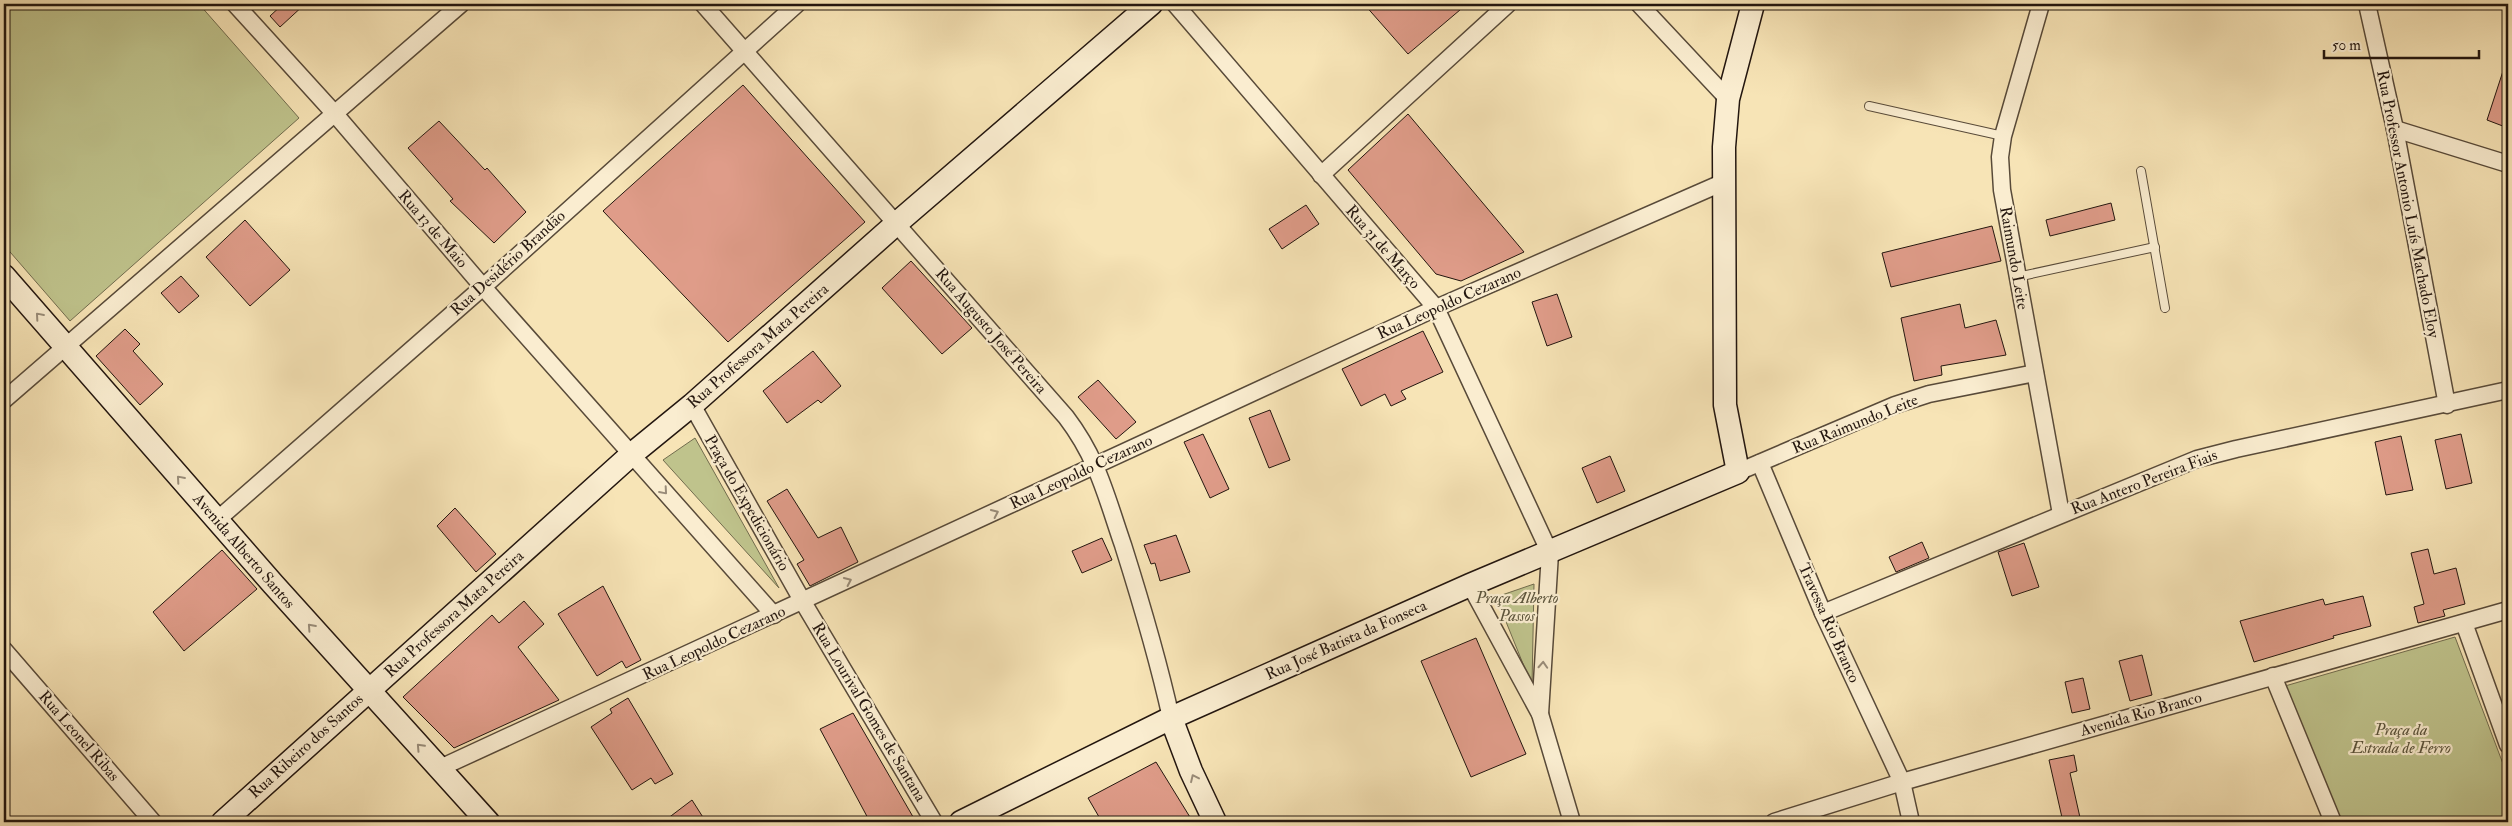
<svg xmlns="http://www.w3.org/2000/svg" width="2512" height="826" font-family="'IM FELL Double Pica',serif">
	<style>
		.green { fill: #bfc38c; stroke: #716c4e }
		.building { fill: #df9c89; stroke: #23160f }
		.lines { fill: none; stroke-linecap: round; stroke-linejoin: round }
		.lane-casing { stroke: #584a39; stroke-width: 10 }
		.street-casing { stroke: #584a39; stroke-width: 19 }
		.secondary-casing { stroke: #23160f; stroke-width: 25 }
		.lane { stroke: #faedd0; stroke-width: 8 }
		.street { stroke: #faedd0; stroke-width: 16 }
		.secondary { stroke: #faedd0; stroke-width: 22 }
		.oneway { stroke: #998c79 }
		.labels { text-anchor: middle; dominant-baseline: central; stroke-width: 4.5; stroke-linejoin: round; paint-order: stroke }
		.street-label { font-size: 16px; fill: #23160f; stroke: #faedd0 }
		.park-label { font-size: 16px; font-style: italic; fill: #5a533b; stroke: #faedd0 }
	</style>
	<rect width="100%" height="100%" fill="#f7e4b6"/>
	<filter id="stains"><feTurbulence type="fractalNoise" baseFrequency=".004" numOctaves="4"/><feColorMatrix values="0 0 0 0 .2 0 0 0 0 .09 0 0 0 0 .02 0 0 0 .5 -.17"/></filter>
	<radialGradient id="worn" r=".72"><stop offset=".6" stop-color="#630" stop-opacity="0"/><stop offset="1" stop-color="#630" stop-opacity=".3"/></radialGradient>
	<!-- green -->
	<g class="green">
		<polygon points="4,4 199,4 299,118 70,321 4,245"/>
		<polygon points="695,438 779,588 663,460"/>
		<polygon points="1534,584 1532,686 1496,597"/>
		<polygon points="2455,637 2508,777 2508,822 2339,822 2285,686"/>
	</g>
	<!-- building -->
	<g class="building">
		<polygon points="283,4 305,4 280,27 270,16"/>
		<polygon points="1364,4 1467,4 1408,54"/>
		<polygon points="2505,65 2508,65 2508,128 2487,120"/>
		<polygon points="743,85 865,222 728,342 603,211"/>
		<polygon points="1408,114 1524,252 1461,281 1436,274 1348,170"/>
		<polygon points="439,121 485,170 487,168 526,212 494,243 450,201 453,199 408,148"/>
		<polygon points="2111,203 2115,220 2050,236 2046,220"/>
		<polygon points="1306,205 1319,224 1282,249 1269,229"/>
		<polygon points="245,220 290,270 250,306 206,257"/>
		<polygon points="1992,226 2001,261 1891,287 1882,253"/>
		<polygon points="911,261 972,328 942,354 882,288"/>
		<polygon points="181,276 199,296 179,313 161,293"/>
		<polygon points="1557,294 1572,337 1547,346 1532,302"/>
		<polygon points="1960,304 1965,328 1996,320 2006,355 1941,366 1942,375 1914,381 1901,318"/>
		<polygon points="125,329 140,344 133,351 163,384 140,405 96,356"/>
		<polygon points="1423,331 1443,372 1401,391 1406,399 1391,406 1385,394 1361,406 1342,369"/>
		<polygon points="813,351 841,386 821,403 818,400 787,423 763,391"/>
		<polygon points="1098,380 1136,422 1116,439 1078,397"/>
		<polygon points="1270,410 1290,460 1269,468 1249,418"/>
		<polygon points="1203,434 1229,489 1210,498 1184,442"/>
		<polygon points="2461,434 2472,483 2446,489 2435,440"/>
		<polygon points="2401,436 2413,490 2386,495 2375,442"/>
		<polygon points="1610,456 1625,491 1597,503 1582,468"/>
		<polygon points="787,489 818,538 841,527 858,562 810,586 797,564 804,560 767,501"/>
		<polygon points="455,508 496,554 476,572 437,526"/>
		<polygon points="1176,535 1190,572 1160,581 1155,563 1151,564 1144,545"/>
		<polygon points="1102,538 1112,560 1082,573 1072,551"/>
		<polygon points="1922,542 1929,558 1896,572 1889,557"/>
		<polygon points="2024,543 2039,587 2012,596 1998,552"/>
		<polygon points="2428,549 2434,574 2456,568 2465,604 2443,610 2445,616 2418,623 2414,607 2424,604 2411,553"/>
		<polygon points="222,550 257,589 184,651 153,612"/>
		<polygon points="603,586 641,660 626,668 622,661 597,676 558,614"/>
		<polygon points="2363,596 2371,626 2333,636 2334,638 2254,662 2240,621 2323,599 2325,605"/>
		<polygon points="524,601 544,624 518,647 559,700 454,748 403,697 492,615 499,623"/>
		<polygon points="1476,638 1526,754 1471,777 1421,661"/>
		<polygon points="2142,655 2152,695 2130,701 2119,661"/>
		<polygon points="2083,678 2090,709 2072,713 2065,682"/>
		<polygon points="628,698 673,774 655,784 651,778 632,790 591,727 612,713 610,709"/>
		<polygon points="853,713 916,822 870,822 820,729"/>
		<polygon points="2074,755 2077,771 2070,773 2081,822 2063,822 2049,760"/>
		<polygon points="1156,762 1193,822 1102,822 1088,798"/>
		<polygon points="692,800 706,822 663,822"/>
	</g>
	<g class="lines">
		<defs>
			<g id="lane">
				<polyline points="1869,106 2003,136"/>
				<polyline points="2141,171 2165,308"/>
				<polyline points="2017,277 2155,247"/>
			</g>
			<g id="street">
				<polyline points="235,4 335,114 483,287 774,615"/>
				<path d="M703,4L1066,417C1098,459 1106,496 1123,545C1141,602 1158,659 1171,718"/>
				<polyline points="1175,4 1436,308 1550,553 1540,714"/>
				<polyline points="1639,4 1728,99"/>
				<polyline points="2041,4 2003,136 2000,157 2002,190 2061,514"/>
				<polyline points="2367,4 2395,129 2447,405"/>
				<polyline points="2395,129 2508,164"/>
				<polyline points="1321,175 1508,4"/>
				<polyline points="4,400 461,4"/>
				<polyline points="692,405 803,602 934,822"/>
				<polyline points="1760,463 1823,613 1902,782 1911,822"/>
				<polyline points="1738,472 1895,405 1929,394 2035,373"/>
				<polyline points="217,520 483,287 797,4"/>
				<polyline points="1470,585 1540,714 1572,822"/>
				<polyline points="1823,613 2197,459 2236,449 2508,390"/>
				<polyline points="2464,623 2508,745"/>
				<polyline points="4,650 153,822"/>
				<polyline points="2273,676 2333,822"/>
				<polyline points="440,768 1436,308 1724,182"/>
				<polyline points="1774,822 1902,782 2508,610"/>
			</g>
			<g id="secondary">
				<polyline points="4,276 273,584 488,822"/>
				<polyline points="1171,718 1191,771 1215,822"/>
				<polyline points="223,822 632,454 692,405 897,223 1151,4"/>
				<polyline points="961,822 1171,718 1470,585 1738,472 1725,405 1724,147 1728,99 1753,4"/>
			</g>
		</defs>
		<!-- lane casing -->
		<use href="#lane" class="lane-casing"/>
		<!-- street casing -->
		<use href="#street" class="street-casing"/>
		<!-- secondary casing -->
		<use href="#secondary" class="secondary-casing"/>
		<!-- lane -->
		<use href="#lane" class="lane"/>
		<!-- street -->
		<use href="#street" class="street"/>
		<!-- secondary -->
		<use href="#secondary" class="secondary"/>
	</g>
	<!-- one-way arrows -->
	<defs><path id="oneway-chevron" d="M-2-3.5L2.5 0L-2 3.5" fill="none" stroke-width="1.6" stroke-linecap="round" stroke-linejoin="round" transform="scale(1.25)"/></defs>
	<g class="oneway">
		<use href="#oneway-chevron" transform="translate(39 316) rotate(-131)"/>
		<use href="#oneway-chevron" transform="translate(180 479) rotate(-131)"/>
		<use href="#oneway-chevron" transform="translate(664 491) rotate(49)"/>
		<use href="#oneway-chevron" transform="translate(995 513) rotate(-25)"/>
		<use href="#oneway-chevron" transform="translate(848 581) rotate(-25)"/>
		<use href="#oneway-chevron" transform="translate(311 627) rotate(-132)"/>
		<use href="#oneway-chevron" transform="translate(1543 665) rotate(-87)"/>
		<use href="#oneway-chevron" transform="translate(420 747) rotate(-133)"/>
		<use href="#oneway-chevron" transform="translate(1194 778) rotate(-115)"/>
	</g>
	<g class="labels">
		<!-- street labels -->
		<g class="street-label">
			<text transform="translate(2408 204) rotate(79)">Rua Professor Antonio Luís Machado Eloy</text>
			<text transform="translate(433 229) rotate(49)">Rua 13 de Maio</text>
			<text transform="translate(1383 247) rotate(49)">Rua 31 de Março</text>
			<text transform="translate(2014 258) rotate(80)">Raimundo Leite</text>
			<text transform="translate(508 263) rotate(-42)">Rua Desidério Brandão</text>
			<text transform="translate(1449 303) rotate(-24)">Rua Leopoldo Cezarano</text>
			<text transform="translate(991 331) rotate(49)">Rua Augusto José Pereira</text>
			<text transform="translate(758 346) rotate(-41)">Rua Professora Mata Pereira</text>
			<text transform="translate(1855 424) rotate(-22)">Rua Raimundo Leite</text>
			<text transform="translate(1081 472) rotate(-25)">Rua Leopoldo Cezarano</text>
			<text transform="translate(2144 482) rotate(-21)">Rua Antero Pereira Fiais</text>
			<text transform="translate(747 503) rotate(60)">Praça do Expedicionário</text>
			<text transform="translate(244 551) rotate(49)">Avenida Alberto Santos</text>
			<text transform="translate(454 614) rotate(-42)">Rua Professora Mata Pereira</text>
			<text transform="translate(1829 623) rotate(66)">Travessa Rio Branco</text>
			<text transform="translate(1346 640) rotate(-24)">Rua José Batista da Fonseca</text>
			<text transform="translate(714 643) rotate(-25)">Rua Leopoldo Cezarano</text>
			<text transform="translate(869 712) rotate(59)">Rua Lourival Gomes de Santana</text>
			<text transform="translate(2141 714) rotate(-16)">Avenida Rio Branco</text>
			<text transform="translate(79 736) rotate(49)">Rua Leonel Ribas</text>
			<text transform="translate(306 746) rotate(-42)">Rua Ribeiro dos Santos</text>
		</g>
		<!-- park labels -->
		<g class="park-label">
			<text x="1517" y="598">Praça Alberto<tspan x="1517" dy="18">Passos</tspan></text>
			<text x="2401" y="730">Praça da<tspan x="2401" dy="18">Estrada de Ferro</tspan></text>
		</g>
	</g>
	<!-- margin -->
	<rect width="2512" height="826" fill="none" stroke="#f7e4b6" stroke-width="20"/>
	<rect x="5" y="5" width="2502" height="816" fill="none" stroke="#23160f" stroke-width="2.5"/>
	<rect x="10" y="10" width="2492" height="806" fill="none" stroke="#23160f"/>
	<!-- scale -->
	<path d="M2324 50v8h155v-8" fill="none" stroke="#23160f" stroke-width="2.5"/>
	<text x="2332" y="50" font-size="15" fill="#23160f" stroke="#faedd0" stroke-width="4" paint-order="stroke">50 m</text>
	<rect width="100%" height="100%" filter="url(#stains)"/>
	<rect width="100%" height="100%" fill="url(#worn)"/>
</svg>
